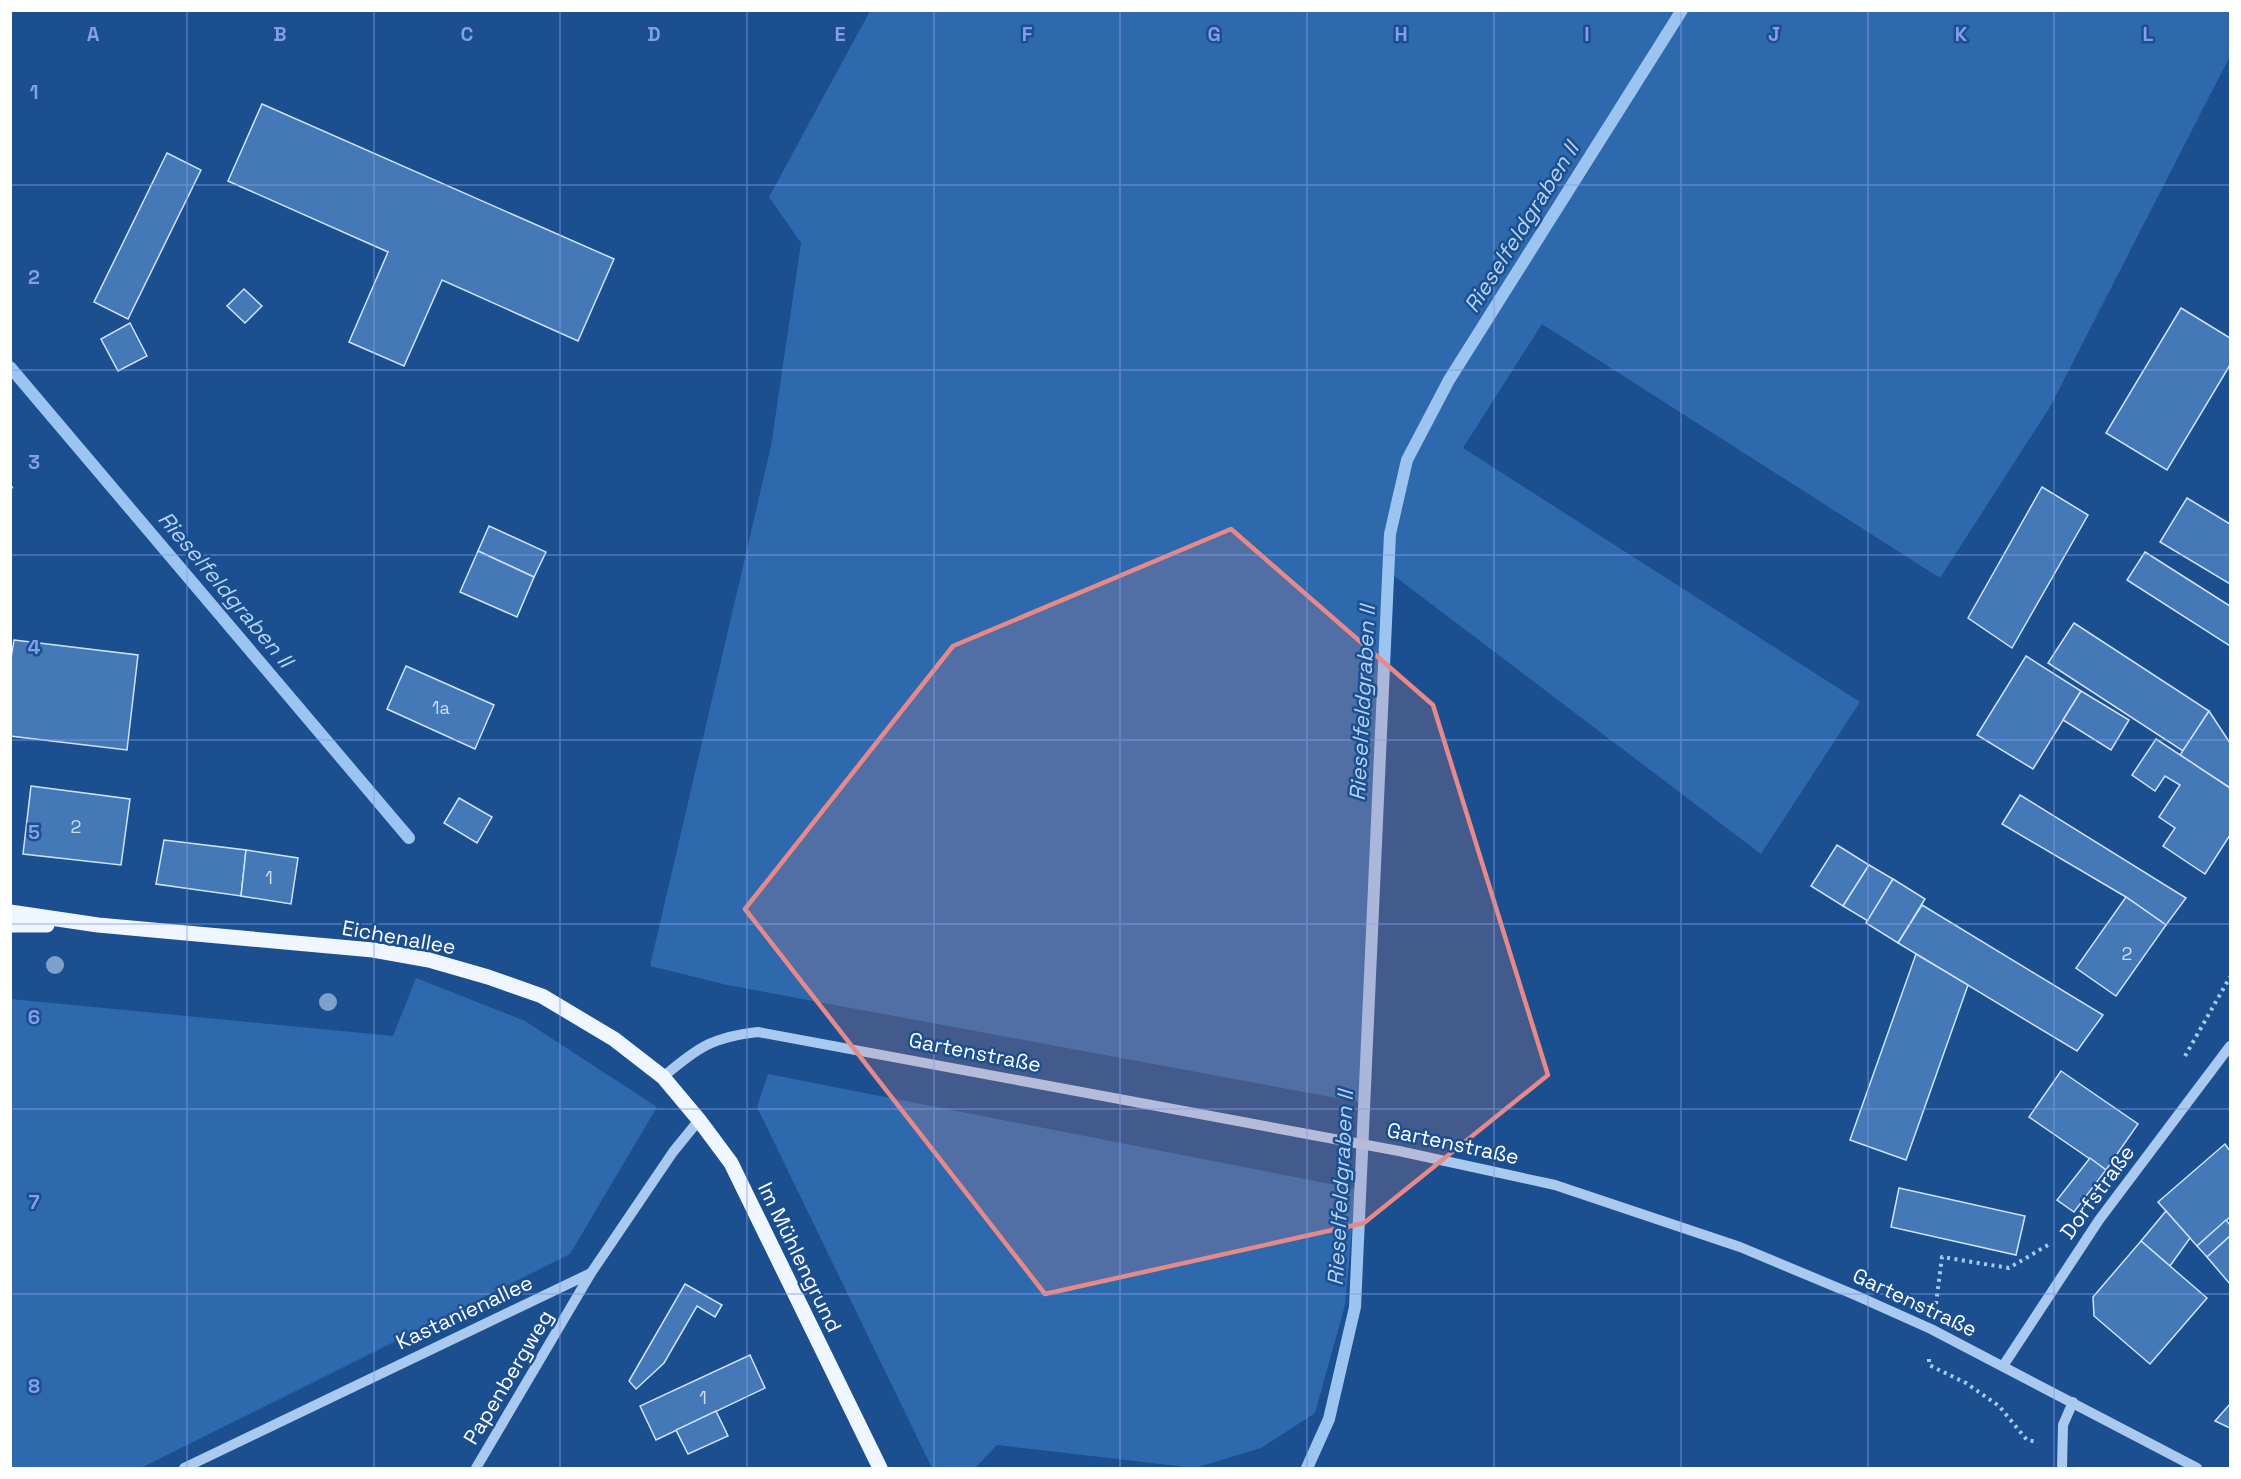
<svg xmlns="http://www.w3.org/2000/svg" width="2241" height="1479" font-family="'Space Grotesk',sans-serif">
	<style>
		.green { fill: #2e69ad }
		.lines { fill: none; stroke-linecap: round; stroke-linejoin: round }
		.stream { stroke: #9cc4f0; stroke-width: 12 }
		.building { fill: #4478b7; stroke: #cfe3fa; stroke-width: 1.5 }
		.path { stroke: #a9c9ee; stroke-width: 4; stroke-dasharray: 3 4.5; stroke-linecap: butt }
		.minor { stroke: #a9c9ee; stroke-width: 10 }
		.major { stroke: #f0f6ff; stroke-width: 15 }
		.tree { fill: #7ea0ca }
		.marked { fill: #e88989; fill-opacity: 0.2; stroke: #e88989; stroke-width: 4.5; stroke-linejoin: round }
		.grid { fill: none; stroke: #839eea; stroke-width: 1.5; stroke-opacity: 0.55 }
		.labels { text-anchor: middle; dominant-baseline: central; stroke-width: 5; stroke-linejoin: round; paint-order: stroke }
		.number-label { font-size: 18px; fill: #d0dded }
		.street-label { font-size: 21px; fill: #fff; stroke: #1b4f8f }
		.water-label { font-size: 22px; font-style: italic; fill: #b5d3f5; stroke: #1b4f8f }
		.grid-label { font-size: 20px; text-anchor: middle; font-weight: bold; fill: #839eea; stroke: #1b4f8f; stroke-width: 5; stroke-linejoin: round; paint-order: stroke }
	</style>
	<rect width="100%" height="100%" fill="#1b4f8f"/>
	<!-- green -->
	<g class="green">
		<polygon points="870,11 2230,10 2230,56 2050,407 1940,578 1542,324 1463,448 1860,702 1761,854 1389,572 1363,1103 727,985 650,966 771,446 801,243 769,197"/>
		<polygon points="416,978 525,1021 657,1107 570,1254 141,1468 11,1468 11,999 393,1036"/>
		<polygon points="768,1074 1356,1189 1345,1305 1315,1413 1261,1448 1195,1468 997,1445 975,1468 932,1468 757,1107"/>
	</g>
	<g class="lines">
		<!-- stream -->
		<g class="stream">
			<polyline points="10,367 409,838"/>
			<polyline points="1307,1468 1329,1419 1355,1307 1390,534 1407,460 1449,380 1682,10"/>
		</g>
	</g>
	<!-- building -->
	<g class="building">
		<polygon points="262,104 614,259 578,341 442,280 404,366 349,342 388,252 228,181"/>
		<polygon points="167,153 201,170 128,319 94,302"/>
		<polygon points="244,289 262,306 245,323 227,306"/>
		<polygon points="2181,308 2230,338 2230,365 2167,470 2106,433"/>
		<polygon points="130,323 147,356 118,371 101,339"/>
		<polygon points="2042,487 2088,515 2012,648 1968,618"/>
		<polygon points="2187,498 2230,524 2230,584 2160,542"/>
		<polygon points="489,526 546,552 534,577 478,551"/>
		<polygon points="478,551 534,577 517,617 460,592"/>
		<polygon points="2145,552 2230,606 2230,646 2127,580"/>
		<polygon points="2074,623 2209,711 2183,751 2048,663"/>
		<polygon points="14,640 138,655 127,750 10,736 10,665"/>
		<polygon points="2026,656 2081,691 2033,769 1977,735"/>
		<polygon points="406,666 494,705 475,749 387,709"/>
		<polygon points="2081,691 2129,720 2111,750 2063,720"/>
		<polygon points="2209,711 2230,743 2230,788 2180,755"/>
		<polygon points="2156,739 2230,788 2230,835 2205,874 2163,846 2175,828 2159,817 2180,785 2165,776 2155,791 2132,775"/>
		<polygon points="31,786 130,799 121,865 23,854"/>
		<polygon points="2020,795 2186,898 2166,925 2126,897 2002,824"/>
		<polygon points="459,798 492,817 477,843 444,823"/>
		<polygon points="164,840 246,850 241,896 156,884"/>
		<polygon points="1837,845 1869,865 1843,906 1811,886"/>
		<polygon points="246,850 298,858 291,904 241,896"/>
		<polygon points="1869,865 1893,879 1868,921 1843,906"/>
		<polygon points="1893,879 1925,899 1898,943 1866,923"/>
		<polygon points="2126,897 2166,925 2116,996 2076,968"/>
		<polygon points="1922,905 2103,1015 2077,1051 1898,943"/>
		<polygon points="1916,954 1968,985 1906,1160 1850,1140"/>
		<polygon points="2061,1071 2138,1124 2106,1170 2029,1117"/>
		<polygon points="2225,1144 2230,1151 2230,1217 2197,1246 2158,1202"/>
		<polygon points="2090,1158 2106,1170 2074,1212 2057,1200"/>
		<polygon points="1899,1188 2025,1216 2016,1255 1891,1227"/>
		<polygon points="2166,1211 2190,1238 2170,1266 2141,1241"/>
		<polygon points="2226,1220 2230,1225 2230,1236 2207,1257 2197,1246"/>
		<polygon points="2230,1236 2230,1284 2207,1257"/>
		<polygon points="2141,1241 2207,1298 2150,1364 2094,1316 2093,1297"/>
		<polygon points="685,1284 722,1305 715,1317 697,1306 664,1363 636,1389 629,1381"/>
		<polygon points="750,1355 765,1388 656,1440 640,1406"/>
		<polygon points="2230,1404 2230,1428 2215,1421"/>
		<polygon points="716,1411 728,1436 688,1454 676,1430"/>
	</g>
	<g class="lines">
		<!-- path -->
		<g class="path">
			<polyline points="10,487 13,489"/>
			<polyline points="2185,1056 2230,977"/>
			<polyline points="1936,1304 1942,1257 2009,1268 2048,1245"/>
			<polyline points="1929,1359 1929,1365 1966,1383 1999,1406 2027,1440 2038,1442"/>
		</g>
		<!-- minor -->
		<g class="minor">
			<path d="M663,1077C697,1048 712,1037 758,1032L1399,1151L1555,1185L1740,1247L1855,1295L1931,1329L2197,1468"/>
			<polyline points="2003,1366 2099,1220 2230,1046"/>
			<polyline points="184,1468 591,1273 673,1152 699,1120"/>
			<polyline points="476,1468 591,1273"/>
			<polyline points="2062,1468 2063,1425 2073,1402"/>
		</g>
		<!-- major -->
		<g class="major">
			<polyline points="10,912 98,925 373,950 429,960 488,977 542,996 614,1039 663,1077 699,1120 731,1163 880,1468"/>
			<polyline points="10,925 47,925"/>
		</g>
	</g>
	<!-- trees -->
	<g class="tree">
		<circle cx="55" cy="965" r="9"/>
		<circle cx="328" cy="1002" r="9"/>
	</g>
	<!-- marked area -->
	<path class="marked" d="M1231,529L1433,705L1548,1075L1364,1223L1045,1294L745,909L953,646Z"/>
	<!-- grid -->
	<path class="grid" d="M187,10V1468M374,10V1468M560,10V1468M747,10V1468M934,10V1468M1120,10V1468M1307,10V1468M1494,10V1468M1681,10V1468M1868,10V1468M2054,10V1468M10,185H2230M10,370H2230M10,555H2230M10,740H2230M10,924H2230M10,1109H2230M10,1294H2230"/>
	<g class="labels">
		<!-- number labels -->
		<g class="number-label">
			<text x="441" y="707">1a</text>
			<text x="76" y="826">2</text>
			<text x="269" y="877">1</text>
			<text x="2127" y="953">2</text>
			<text x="703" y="1397">1</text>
		</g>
		<!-- street labels -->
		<g class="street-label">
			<text transform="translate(399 937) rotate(10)">Eichenallee</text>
			<text transform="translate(975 1052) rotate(11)">Gartenstraße</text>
			<text transform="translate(1453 1143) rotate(12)">Gartenstraße</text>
			<text transform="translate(2097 1192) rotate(-54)">Dorfstraße</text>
			<text transform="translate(800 1257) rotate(64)">Im Mühlengrund</text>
			<text transform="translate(1915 1302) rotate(25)">Gartenstraße</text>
			<text transform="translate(464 1312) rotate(-25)">Kastanienallee</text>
			<text transform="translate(508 1377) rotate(-59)">Papenbergweg</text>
		</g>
		<!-- water labels -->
		<g class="water-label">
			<text transform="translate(1521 227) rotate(-58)">Rieselfeldgraben II</text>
			<text transform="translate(226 589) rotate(50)">Rieselfeldgraben II</text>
			<text transform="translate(1362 703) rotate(-87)">Rieselfeldgraben II</text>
			<text transform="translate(1340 1188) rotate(-87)">Rieselfeldgraben II</text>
		</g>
	</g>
	<g class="grid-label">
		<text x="93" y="41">A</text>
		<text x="280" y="41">B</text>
		<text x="467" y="41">C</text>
		<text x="654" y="41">D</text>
		<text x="840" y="41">E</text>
		<text x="1027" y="41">F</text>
		<text x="1214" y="41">G</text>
		<text x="1401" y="41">H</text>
		<text x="1587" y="41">I</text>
		<text x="1774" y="41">J</text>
		<text x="1961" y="41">K</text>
		<text x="2148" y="41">L</text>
		<text x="34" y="99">1</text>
		<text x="34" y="284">2</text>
		<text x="34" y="469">3</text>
		<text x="34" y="654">4</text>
		<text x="34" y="839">5</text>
		<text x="34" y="1024">6</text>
		<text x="34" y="1209">7</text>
		<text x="34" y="1393">8</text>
	</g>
	<!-- border -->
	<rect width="2241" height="1479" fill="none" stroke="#ffffff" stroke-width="24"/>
</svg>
